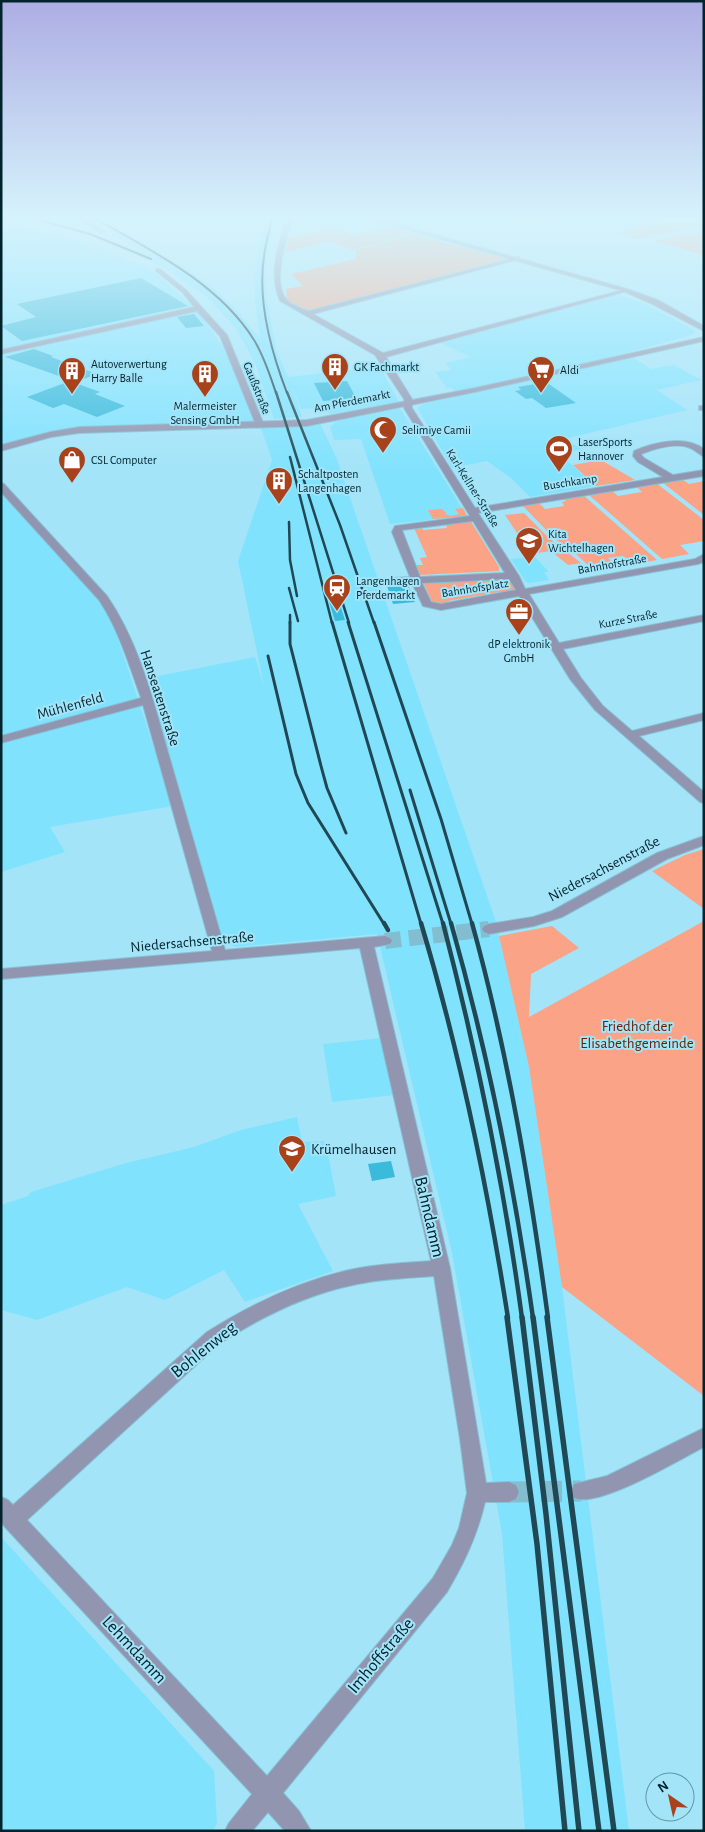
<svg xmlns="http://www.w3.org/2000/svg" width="705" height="1832" font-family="'Alegreya Sans',sans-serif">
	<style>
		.built { fill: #81e2fe }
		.green { fill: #faa386 }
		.building { fill: #3abbdc }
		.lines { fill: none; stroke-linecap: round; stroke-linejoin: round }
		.minor-tunnel-far1 { stroke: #82bdd0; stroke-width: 16; stroke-dasharray: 16 8; stroke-linecap: butt }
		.minor-tunnel { stroke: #82bdd0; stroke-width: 21; stroke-dasharray: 21 11; stroke-linecap: butt }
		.minor-casing { stroke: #86c1d4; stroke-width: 2 }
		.tertiary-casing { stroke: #86c1d4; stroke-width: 2 }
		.minor { fill: #9195b0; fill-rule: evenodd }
		.tertiary { fill: #9195b0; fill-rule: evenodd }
		.rail-far4 { stroke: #204854; stroke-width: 2 }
		.rail-far3 { stroke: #204854; stroke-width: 2.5 }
		.rail-far2 { stroke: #204854; stroke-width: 3 }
		.rail-far1 { stroke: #204854; stroke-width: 4.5 }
		.rail { stroke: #204854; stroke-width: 5.5 }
		.labels { text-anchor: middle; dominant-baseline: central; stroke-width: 4; stroke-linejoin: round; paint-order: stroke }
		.far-poi-label { font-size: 12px; fill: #00232c; stroke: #a3e4f9; text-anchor: start }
		.far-street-label { font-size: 12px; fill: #00232c; stroke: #a3e4f9 }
		.street-label { font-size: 15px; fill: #00232c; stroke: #a3e4f9 }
		.park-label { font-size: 15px; fill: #672105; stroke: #a3e4f9 }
		.poi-label { font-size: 15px; fill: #00232c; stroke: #a3e4f9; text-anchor: start }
		.near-street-label { font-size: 18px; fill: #00232c; stroke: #a3e4f9 }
	</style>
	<rect width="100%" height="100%" fill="#a3e4f9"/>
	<!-- built -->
	<g class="built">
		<polygon points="267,216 277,216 269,245 265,271 267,299 276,350 288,377 380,367 399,402 330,414 325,410 317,408 301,409 293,388 302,417 274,419 255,363 244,343 234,326 206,296 167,269 94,238 101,236 142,252 112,234 124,232 177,263 211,286 235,309 260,338 255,300 255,271 259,246"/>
		<polygon points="1,220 81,242 149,268 157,274 198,311 226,351 260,425 319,421 336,457 495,919 529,1067 562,1287 629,1831 525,1831 502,1534 452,1253 377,934 235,947 221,937 148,678 255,657 264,686 238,561 272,460 260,425 79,430 1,448"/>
		<polygon points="618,294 645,304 694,330 695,333 692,335 626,353 651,369 674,365 701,380 657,390 687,410 564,439 582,449 559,454 596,486 530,497 511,478 487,461 452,468 418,409 419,406 424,404 459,396 451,387 447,388 435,372 451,370 446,363 470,357 441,343"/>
		<polygon points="398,408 401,410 467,516 390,524 361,439 334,440 330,427 338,420"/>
		<polygon points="1,490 103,604 111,617 173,806 50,827 65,852 1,872"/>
		<polygon points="535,557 549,572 544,572 549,580 530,583 526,582 511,559"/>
		<polygon points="382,1038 394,1095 332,1102 323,1044"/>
		<polygon points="297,1117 302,1142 324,1141 327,1149 336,1196 298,1204 333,1271 245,1302 224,1270 165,1300 127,1287 37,1320 1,1310 1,1205 28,1196 31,1192 126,1163 194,1147 241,1130"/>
		<polygon points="1,1537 214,1771 217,1824 212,1831 1,1831"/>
	</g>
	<!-- green -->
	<g class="green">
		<polygon points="500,216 569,216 535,225"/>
		<polygon points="668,216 704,216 704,227 636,239 618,233"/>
		<polygon points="333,227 353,235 387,227 412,233 352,250 330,241 286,252 288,238 323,231 321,230"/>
		<polygon points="704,231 704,255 653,241"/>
		<polygon points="412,234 507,259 311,312 287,300 286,289 303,286 291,274 356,259 356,250"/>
		<polygon points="601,460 635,480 596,486 573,465"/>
		<polygon points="682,479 689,484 704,481 704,515 662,482"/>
		<polygon points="656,483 704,520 704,541 680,545 689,554 662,559 588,494 611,490 618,496 642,492 636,486"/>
		<polygon points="583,495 657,560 636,564 623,556 608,558 611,561 606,563 612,568 594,571 573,551 555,539 521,504 538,502 545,509 564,506 562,502 566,501 563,498"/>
		<polygon points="463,508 467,516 433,519 428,510 442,509 446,513 445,514 451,516 459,514 455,509"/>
		<polygon points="524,513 550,539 581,563 568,565 551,551 531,554 505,515"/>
		<polygon points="470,520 499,567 499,571 419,575 416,565 423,565 420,558 427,557 414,528 421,526 423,530 447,528 445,522"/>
		<polygon points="509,579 516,588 515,591 501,595 499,592 448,601 450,604 432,602 424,584 433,581"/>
		<polygon points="704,849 704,909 652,871 685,855"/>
		<polygon points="704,921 704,1396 562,1287 529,1067 499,936 552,926 579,948 531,974 529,1017"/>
	</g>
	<!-- building -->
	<g class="building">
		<polygon points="141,278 188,306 22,341 1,326 36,317 17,304"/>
		<polygon points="194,314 204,326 186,328 177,317"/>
		<polygon points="34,349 53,356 51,357 97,374 76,382 5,357"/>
		<polygon points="70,381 100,392 95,394 125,406 97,417 64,404 53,408 27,397"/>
		<polygon points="347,381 356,398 323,401 314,383"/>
		<polygon points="547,382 549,384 576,403 546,408 532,398 526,399 515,391 521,390 518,387"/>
		<polygon points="408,585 415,602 393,604 387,586"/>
		<polygon points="336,591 339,602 345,620 335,621 326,592"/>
		<polygon points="391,1161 395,1177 372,1181 368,1164"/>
	</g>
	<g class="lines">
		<!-- minor-tunnel-far1 -->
		<polyline class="minor-tunnel-far1" points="385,941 489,929"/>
		<!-- minor-tunnel -->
		<polyline class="minor-tunnel" points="509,1492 581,1491"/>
		<defs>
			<g id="minor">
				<polygon points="74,216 82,216 105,232 100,233"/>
				<path d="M288,216H294C287,234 271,284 287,300C292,305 302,308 308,311L519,257V259L313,314L383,353L627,289V291L386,357L412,399V408L475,508L663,477L638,462L633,456L634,451C654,442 685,435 704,449V457C699,454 695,450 690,448C677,442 654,449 641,454L644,458L673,475L704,470V476L478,513L519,576L525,589L695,559L704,554V562L698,564L529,594L559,643L704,615V621L563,649L581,678L603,706L632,731L704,713V720L639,736L704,792V803L700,802L595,710L570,679L519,596L441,610L423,606L412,583L376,584L375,582L380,579L410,577L392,532L395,526L470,516L404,408V399L375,355L280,301C268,274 278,243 288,216ZM473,521L505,573L420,577L402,530ZM509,579L516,590L441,604L431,602L422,583Z"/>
				<polygon points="156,269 160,269 186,290 227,335 264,425 263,427 256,425 220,336 197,311 1,354 1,350 194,307 182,292 156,271"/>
				<rect x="699" y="406" width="5" height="4"/>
				<path d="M1,483L4,484L107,596C140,644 154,704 170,759C188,823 207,886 225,950L385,936L390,938L392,941L390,944L374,947L450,1268L486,1483L509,1482L516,1485L519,1492L516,1499L509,1502H485C477,1536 464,1563 447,1592L283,1793L299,1811L311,1831H285L268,1812L252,1831H225L229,1823L252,1794L5,1527L1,1522V1497L8,1500L13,1505L207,1332C252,1304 301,1280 354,1269C379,1264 405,1263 431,1261L360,948L1,979V969L212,951L143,705L1,743V736L141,698C129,665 119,630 99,600L1,492ZM434,1276L460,1439L467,1493L459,1528L452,1545L433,1578L267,1776L27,1520L219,1344C261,1317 305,1295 353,1285C379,1279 407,1278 434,1276Z"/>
				<polygon points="704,836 704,845 667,859 562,917 534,926 489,934 484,932 482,929 484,926 489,924 533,917 552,911 657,853"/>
				<path d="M704,1428V1447C678,1460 600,1508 574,1498L571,1491L574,1484L607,1476Z"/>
			</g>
			<g id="tertiary">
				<polygon points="358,216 369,216 627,289 658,300 704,326 704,331 652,304 623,291"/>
				<polygon points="704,337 704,341 475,392 307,426 79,433 51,437 1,451 1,445 50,432 79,427 307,420 475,388"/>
			</g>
		</defs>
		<!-- minor casing -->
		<use href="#minor" class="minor-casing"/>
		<!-- tertiary casing -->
		<use href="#tertiary" class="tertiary-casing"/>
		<!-- minor -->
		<use href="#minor" class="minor"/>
		<!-- tertiary -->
		<use href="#tertiary" class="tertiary"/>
		<!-- rail-far4 -->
		<g class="rail-far4">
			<polyline points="24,216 90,234 151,259"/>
			<path d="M91,216C148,249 218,282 254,340C264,356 270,375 276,393"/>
			<path d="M273,216C270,227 267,238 265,250C256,297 270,349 287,393"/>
		</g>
		<!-- rail-far3 -->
		<g class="rail-far3">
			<polyline points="276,392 349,623"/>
			<polyline points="287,392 340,525 374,623"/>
			<polyline points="290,457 332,623"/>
			<polyline points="289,522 290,560 297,596"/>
			<polyline points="289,588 298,621"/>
			<polyline points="290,615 290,623"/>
		</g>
		<!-- rail-far2 -->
		<g class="rail-far2">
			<polyline points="290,622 290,644 321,766 327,788 346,833"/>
			<polyline points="332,622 421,924"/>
			<polyline points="348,622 443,924"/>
			<polyline points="374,622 441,819 472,924"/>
			<polyline points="268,656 296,774 308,803 384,924"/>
			<polyline points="410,790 451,924"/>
		</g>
		<!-- rail-far1 -->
		<g class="rail-far1">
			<polyline points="384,923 388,930"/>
			<path d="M421,923C460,1053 487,1184 508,1318"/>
			<path d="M443,923C477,1054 504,1185 522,1318"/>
			<path d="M451,923C488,1053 514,1184 533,1318"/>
			<path d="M472,923C508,1053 530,1185 548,1318"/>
		</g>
		<!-- rail -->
		<g class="rail">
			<polyline points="507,1317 537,1544 565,1831"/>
			<polyline points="522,1317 546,1514 579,1831"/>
			<polyline points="533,1317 599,1831"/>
			<polyline points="547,1317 614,1831"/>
		</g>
	</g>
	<!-- sky -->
	<linearGradient id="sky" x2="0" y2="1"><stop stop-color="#adade3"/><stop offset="0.46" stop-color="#d6f3fc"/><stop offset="1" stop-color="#d6f3fc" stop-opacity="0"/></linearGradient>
	<rect width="705" height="473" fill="url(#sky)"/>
	<!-- icons -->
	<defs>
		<symbol id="building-pin" viewBox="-11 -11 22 30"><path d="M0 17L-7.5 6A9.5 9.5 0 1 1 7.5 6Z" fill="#a8421b" stroke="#a3e4f9"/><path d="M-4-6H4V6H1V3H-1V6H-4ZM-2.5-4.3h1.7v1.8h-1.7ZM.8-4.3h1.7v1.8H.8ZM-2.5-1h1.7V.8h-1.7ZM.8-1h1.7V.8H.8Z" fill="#fff"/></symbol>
		<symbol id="supermarket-pin" viewBox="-11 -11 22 30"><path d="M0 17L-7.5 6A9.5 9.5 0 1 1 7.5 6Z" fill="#a8421b" stroke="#a3e4f9"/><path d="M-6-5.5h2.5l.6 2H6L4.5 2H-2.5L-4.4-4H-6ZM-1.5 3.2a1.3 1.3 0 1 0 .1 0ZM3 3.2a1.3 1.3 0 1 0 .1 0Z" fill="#fff"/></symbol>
		<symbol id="mosque-pin" viewBox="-11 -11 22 30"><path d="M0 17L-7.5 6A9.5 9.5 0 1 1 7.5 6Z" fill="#a8421b" stroke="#a3e4f9"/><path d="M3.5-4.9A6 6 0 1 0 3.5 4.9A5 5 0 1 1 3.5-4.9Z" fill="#fff"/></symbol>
		<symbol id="stadium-pin" viewBox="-11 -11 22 30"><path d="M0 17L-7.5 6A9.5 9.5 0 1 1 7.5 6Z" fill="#a8421b" stroke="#a3e4f9"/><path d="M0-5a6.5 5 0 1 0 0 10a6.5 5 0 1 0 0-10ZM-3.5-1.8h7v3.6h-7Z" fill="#fff"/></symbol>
		<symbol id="shop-pin" viewBox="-11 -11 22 30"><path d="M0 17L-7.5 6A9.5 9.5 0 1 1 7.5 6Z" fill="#a8421b" stroke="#a3e4f9"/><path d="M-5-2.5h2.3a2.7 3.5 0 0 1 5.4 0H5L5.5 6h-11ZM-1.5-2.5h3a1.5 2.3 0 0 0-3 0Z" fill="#fff"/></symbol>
		<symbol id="school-pin" viewBox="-11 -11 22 30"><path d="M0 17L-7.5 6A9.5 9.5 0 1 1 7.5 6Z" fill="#a8421b" stroke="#a3e4f9"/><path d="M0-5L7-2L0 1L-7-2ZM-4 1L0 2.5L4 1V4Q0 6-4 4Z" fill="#fff"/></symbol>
		<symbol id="station-pin" viewBox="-11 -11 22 30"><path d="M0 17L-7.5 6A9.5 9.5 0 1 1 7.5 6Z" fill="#a8421b" stroke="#a3e4f9"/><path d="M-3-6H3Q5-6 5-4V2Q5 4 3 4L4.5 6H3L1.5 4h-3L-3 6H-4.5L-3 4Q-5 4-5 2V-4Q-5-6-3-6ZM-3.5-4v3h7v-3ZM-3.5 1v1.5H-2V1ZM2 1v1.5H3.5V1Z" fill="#fff"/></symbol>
		<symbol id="office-pin" viewBox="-11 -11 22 30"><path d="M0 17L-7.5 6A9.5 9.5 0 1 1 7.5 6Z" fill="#a8421b" stroke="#a3e4f9"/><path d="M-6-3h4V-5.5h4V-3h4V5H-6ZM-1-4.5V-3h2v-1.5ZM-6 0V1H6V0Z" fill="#fff"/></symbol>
	</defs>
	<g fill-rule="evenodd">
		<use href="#building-pin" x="319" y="351" width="32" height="43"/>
		<use href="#supermarket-pin" x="525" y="354" width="32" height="43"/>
		<use href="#building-pin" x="56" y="355" width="32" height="43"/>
		<use href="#building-pin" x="189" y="358" width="32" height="43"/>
		<use href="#mosque-pin" x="367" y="414" width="32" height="43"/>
		<use href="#stadium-pin" x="543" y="433" width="32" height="43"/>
		<use href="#shop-pin" x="56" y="444" width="32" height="43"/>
		<use href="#building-pin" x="263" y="465" width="32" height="43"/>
		<use href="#school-pin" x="513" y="525" width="32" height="43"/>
		<use href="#station-pin" x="321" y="572" width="32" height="43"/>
		<use href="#office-pin" x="503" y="596" width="32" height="43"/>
		<use href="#school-pin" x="276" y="1133" width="32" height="43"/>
	</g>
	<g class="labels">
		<!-- far-poi labels -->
		<g class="far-poi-label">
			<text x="91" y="364">Autoverwertung<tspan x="91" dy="14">Harry Balle</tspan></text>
			<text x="354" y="367">GK Fachmarkt</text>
			<text x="560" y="370">Aldi</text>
			<text x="205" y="406" text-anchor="middle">Malermeister<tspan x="205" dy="14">Sensing GmbH</tspan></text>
			<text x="402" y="430">Selimiye Camii</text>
			<text x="578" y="442">LaserSports<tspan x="578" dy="14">Hannover</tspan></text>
			<text x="91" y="460">CSL Computer</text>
			<text x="298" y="474">Schaltposten<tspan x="298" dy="14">Langenhagen</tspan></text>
			<text x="548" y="534">Kita<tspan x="548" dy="14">Wichtelhagen</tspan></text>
			<text x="356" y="581">Langenhagen<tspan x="356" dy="14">Pferdemarkt</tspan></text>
			<text x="519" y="644" text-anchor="middle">dP elektronik<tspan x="519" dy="14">GmbH</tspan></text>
		</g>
		<!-- far-street labels -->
		<g class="far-street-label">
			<text transform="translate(257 388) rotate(68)">Gaußstraße</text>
			<text transform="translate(352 401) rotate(-11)">Am Pferdemarkt</text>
			<text transform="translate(570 482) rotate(-9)">Buschkamp</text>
			<text transform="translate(473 488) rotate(58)">Karl-Kellner-Straße</text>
			<text transform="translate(612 564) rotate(-10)">Bahnhofstraße</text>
			<text transform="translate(475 588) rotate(-9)">Bahnhofsplatz</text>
			<text transform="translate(628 619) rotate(-11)">Kurze Straße</text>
		</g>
		<!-- street labels -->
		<g class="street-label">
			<text transform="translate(160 698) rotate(72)">Hanseatenstraße</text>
			<text transform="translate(70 706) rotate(-15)">Mühlenfeld</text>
			<text transform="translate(604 869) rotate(-28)">Niedersachsenstraße</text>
			<text transform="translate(192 942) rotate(-5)">Niedersachsenstraße</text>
		</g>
		<!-- park labels -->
		<g class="park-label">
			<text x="637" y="1026">Friedhof der<tspan x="637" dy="17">Elisabethgemeinde</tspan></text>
		</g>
		<!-- poi labels -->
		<g class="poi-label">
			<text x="311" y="1149">Krümelhausen</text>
		</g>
		<!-- near-street labels -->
		<g class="near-street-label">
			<text transform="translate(429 1217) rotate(77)">Bahndamm</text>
			<text transform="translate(204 1350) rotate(-39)">Bohlenweg</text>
			<text transform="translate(134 1650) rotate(47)">Lehmdamm</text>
			<text transform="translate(381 1656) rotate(-50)">Imhoffstraße</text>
		</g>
	</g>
	<!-- border -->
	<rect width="705" height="1832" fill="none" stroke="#00232c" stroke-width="5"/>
	<!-- north arrow -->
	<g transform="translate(670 1797) rotate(326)"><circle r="24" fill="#a3e4f9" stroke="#6297a7"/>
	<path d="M0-4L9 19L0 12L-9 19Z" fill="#a8421b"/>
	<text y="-8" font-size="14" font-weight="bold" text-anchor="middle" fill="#00232c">N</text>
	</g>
</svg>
